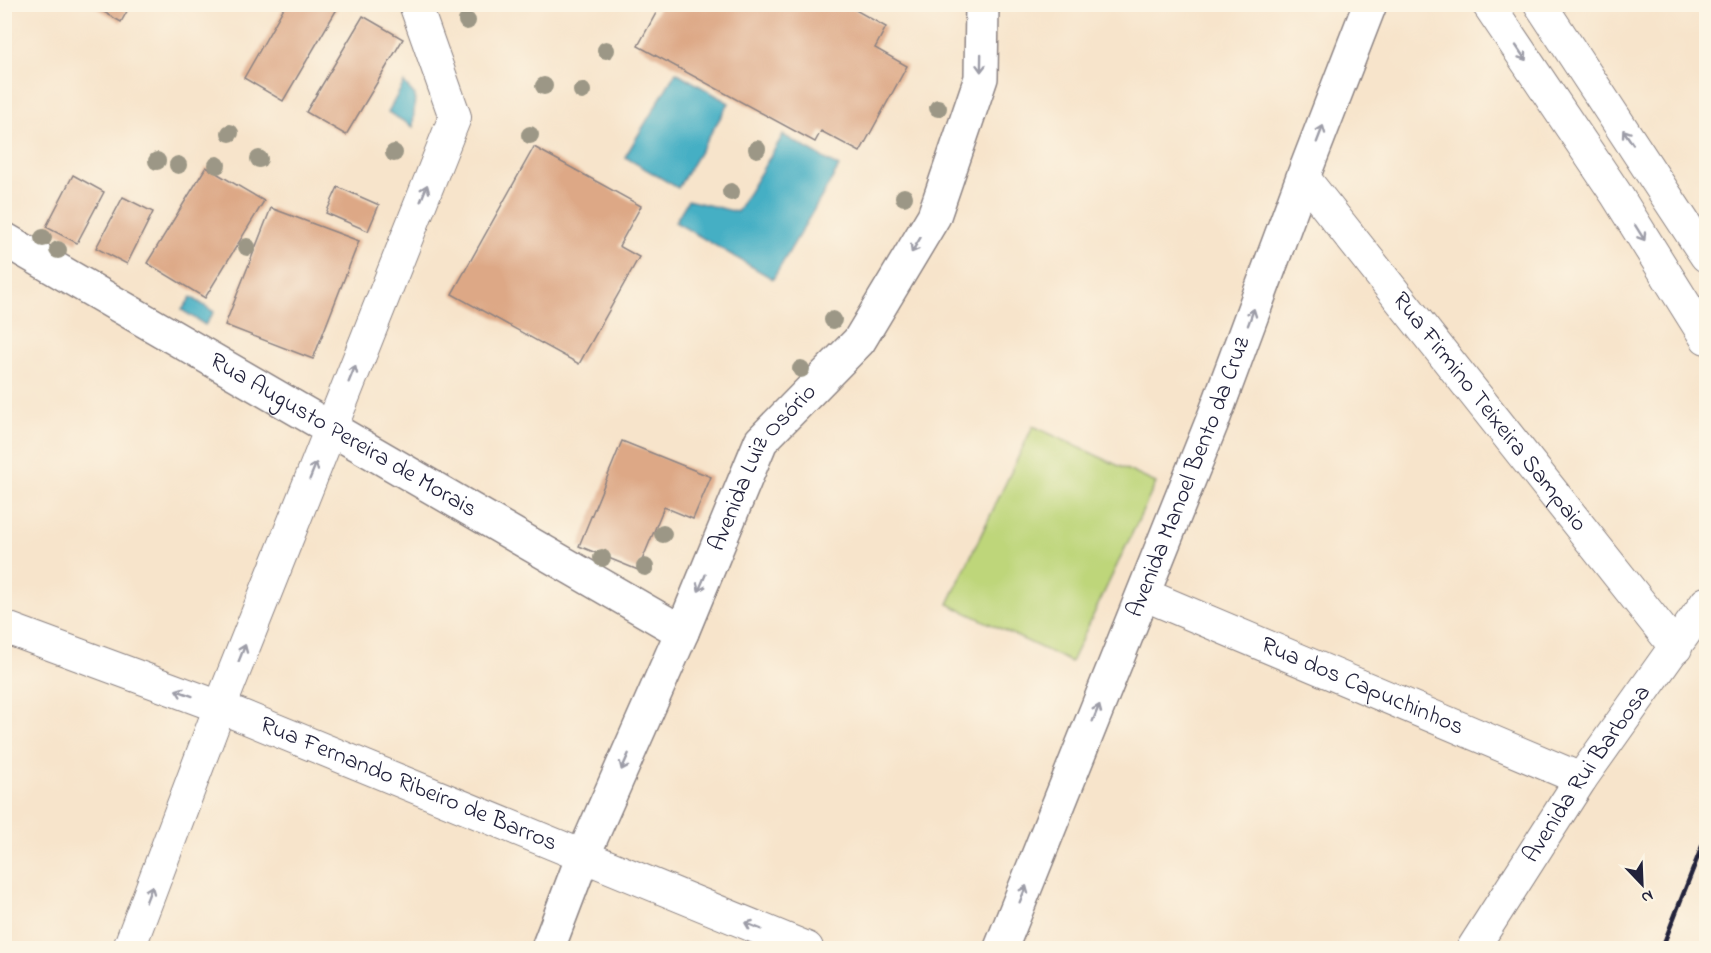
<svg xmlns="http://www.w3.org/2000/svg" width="1711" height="953" font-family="'Indie Flower',sans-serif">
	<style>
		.green { fill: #bed67a; stroke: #707c5a; stroke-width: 1.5 }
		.water { fill: #45afc4; stroke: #346880; stroke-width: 1.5 }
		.building { fill: #dda886 }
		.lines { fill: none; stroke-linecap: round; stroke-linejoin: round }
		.minor-casing { stroke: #8c8383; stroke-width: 34 }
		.major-casing { stroke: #8c8383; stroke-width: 36 }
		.minor { stroke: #fff; stroke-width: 32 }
		.major { stroke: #fff; stroke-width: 33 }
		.rail { stroke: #22223b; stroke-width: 4.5 }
		.tree { fill: #9c9786 }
		.oneway { stroke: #9c9ca7 }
		.labels { text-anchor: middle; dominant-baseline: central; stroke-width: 4.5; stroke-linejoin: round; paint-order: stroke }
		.street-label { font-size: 24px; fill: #22223b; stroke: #fcf5e5 }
	</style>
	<rect width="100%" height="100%" fill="#fcf5e5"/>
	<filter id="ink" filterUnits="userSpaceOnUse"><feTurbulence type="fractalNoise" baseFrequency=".0167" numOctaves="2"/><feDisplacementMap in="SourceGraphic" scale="12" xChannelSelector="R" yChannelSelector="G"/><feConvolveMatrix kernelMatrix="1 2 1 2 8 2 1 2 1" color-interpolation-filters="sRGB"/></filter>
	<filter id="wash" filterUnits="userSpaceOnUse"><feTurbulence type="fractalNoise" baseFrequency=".008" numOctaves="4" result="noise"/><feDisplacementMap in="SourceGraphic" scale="24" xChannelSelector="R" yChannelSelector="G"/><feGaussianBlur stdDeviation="1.35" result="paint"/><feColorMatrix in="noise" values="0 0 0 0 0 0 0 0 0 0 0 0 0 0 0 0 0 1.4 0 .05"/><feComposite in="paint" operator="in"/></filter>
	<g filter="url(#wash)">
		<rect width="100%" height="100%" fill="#f7e4cb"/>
		<!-- green -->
		<polygon class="green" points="1033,426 1156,483 1071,662 948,604"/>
		<!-- water -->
		<g class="water">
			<polygon points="676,72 729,103 678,188 625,157"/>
			<polygon points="404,83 415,95 413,127 388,112"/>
			<polygon points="783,135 839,167 773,279 675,222 688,200 737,212"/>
			<polygon points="191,297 214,312 205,325 182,310"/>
		</g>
		<g id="blocks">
			<!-- building -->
			<g class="building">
				<polygon points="90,4 131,4 121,22"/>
				<polygon points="286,4 340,4 283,101 244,78"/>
				<polygon points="661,4 845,4 886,27 875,48 907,66 860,152 821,131 815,142 638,46"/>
				<polygon points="363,16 403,39 346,135 306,112"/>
				<polygon points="534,147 641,206 619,246 639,257 579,364 452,294"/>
				<polygon points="206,167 264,201 205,298 147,263"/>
				<polygon points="73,175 104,192 77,243 46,227"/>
				<polygon points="338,187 379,205 368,231 326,213"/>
				<polygon points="123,197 153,212 127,264 96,248"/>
				<polygon points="271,208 359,241 313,359 225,325"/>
				<polygon points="622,441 711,477 693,519 664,507 638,570 579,546"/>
			</g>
		</g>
	</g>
	<g filter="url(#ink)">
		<use href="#blocks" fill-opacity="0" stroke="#8c8383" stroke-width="1.5"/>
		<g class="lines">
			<defs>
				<g id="minor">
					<polyline points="1488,4 1616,194 1706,338"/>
					<polyline points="1540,4 1706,256"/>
					<path id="s1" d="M1303,177L1676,648"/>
					<path id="s2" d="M1143,594L1581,779"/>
					<path id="s3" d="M4,627L220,707L807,948"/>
					<polyline points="129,948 220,707 455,117 415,4"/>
					<path id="s4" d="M1473,948L1581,779L1706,603"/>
				</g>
				<g id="major">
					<path id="s5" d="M4,239L682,632"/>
					<path id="s6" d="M548,948L583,856L682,632L761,441L859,341L934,216L981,78L982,4"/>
					<path id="s7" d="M1001,948L1214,417L1303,177L1370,4"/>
				</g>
			</defs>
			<!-- minor casing -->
			<use href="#minor" class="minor-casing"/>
			<!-- major casing -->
			<use href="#major" class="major-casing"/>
			<!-- minor -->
			<use href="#minor" class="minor"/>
			<!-- major -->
			<use href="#major" class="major"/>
			<!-- rail -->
			<polyline class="rail" points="1662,948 1706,836"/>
		</g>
		<!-- trees -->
		<g class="tree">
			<circle cx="467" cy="21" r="9"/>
			<circle cx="606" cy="50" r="9"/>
			<circle cx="544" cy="86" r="9"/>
			<circle cx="582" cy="91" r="9"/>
			<circle cx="938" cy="108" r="9"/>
			<circle cx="230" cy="133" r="9"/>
			<circle cx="530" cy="135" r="9"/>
			<circle cx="757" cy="149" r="9"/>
			<circle cx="394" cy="153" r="9"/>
			<circle cx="259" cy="159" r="9"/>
			<circle cx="157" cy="161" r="9"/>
			<circle cx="178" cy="165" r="9"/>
			<circle cx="217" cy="165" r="9"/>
			<circle cx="731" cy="192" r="9"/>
			<circle cx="904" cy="197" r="9"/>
			<circle cx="43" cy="238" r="9"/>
			<circle cx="247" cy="247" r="9"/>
			<circle cx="58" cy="250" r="9"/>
			<circle cx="833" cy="320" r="9"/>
			<circle cx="801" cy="369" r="9"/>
			<circle cx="663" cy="534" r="9"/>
			<circle cx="602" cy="558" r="9"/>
			<circle cx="645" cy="567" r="9"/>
		</g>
		<!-- one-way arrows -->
		<defs><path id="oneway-shaft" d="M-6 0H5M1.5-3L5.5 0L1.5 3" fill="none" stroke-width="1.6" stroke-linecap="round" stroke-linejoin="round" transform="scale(1.5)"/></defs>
		<g class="oneway">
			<use href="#oneway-shaft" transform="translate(1521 53) rotate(56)"/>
			<use href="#oneway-shaft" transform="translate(981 63) rotate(91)"/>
			<use href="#oneway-shaft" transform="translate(1320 134) rotate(-69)"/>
			<use href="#oneway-shaft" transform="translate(1628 137) rotate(-124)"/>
			<use href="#oneway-shaft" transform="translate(424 193) rotate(-68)"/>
			<use href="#oneway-shaft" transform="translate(1640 233) rotate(58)"/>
			<use href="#oneway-shaft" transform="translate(916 245) rotate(121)"/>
			<use href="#oneway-shaft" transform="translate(1251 317) rotate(-70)"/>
			<use href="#oneway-shaft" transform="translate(352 374) rotate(-68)"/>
			<use href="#oneway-shaft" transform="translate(313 471) rotate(-68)"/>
			<use href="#oneway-shaft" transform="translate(702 583) rotate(113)"/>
			<use href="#oneway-shaft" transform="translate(242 653) rotate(-68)"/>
			<use href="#oneway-shaft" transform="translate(184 693) rotate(-160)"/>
			<use href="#oneway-shaft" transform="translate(1096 713) rotate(-68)"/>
			<use href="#oneway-shaft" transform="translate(625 762) rotate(114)"/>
			<use href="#oneway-shaft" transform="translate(149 894) rotate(-69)"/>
			<use href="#oneway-shaft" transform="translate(1023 894) rotate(-68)"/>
			<use href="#oneway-shaft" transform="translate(753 926) rotate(-158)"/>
		</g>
	</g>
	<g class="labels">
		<!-- street labels -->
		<g class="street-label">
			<text stroke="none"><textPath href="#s1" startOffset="300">Rua Firmino Teixeira Sampaio</textPath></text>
			<text stroke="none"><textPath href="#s5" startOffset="392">Rua Augusto Pereira de Morais</textPath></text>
			<text stroke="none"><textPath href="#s6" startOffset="528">Avenida Luiz Osório</textPath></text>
			<text stroke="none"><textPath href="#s7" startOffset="507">Avenida Manoel Bento da Cruz</textPath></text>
			<text stroke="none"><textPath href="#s2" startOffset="238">Rua dos Capuchinhos</textPath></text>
			<text stroke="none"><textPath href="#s4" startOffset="208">Avenida Rui Barbosa</textPath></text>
			<text stroke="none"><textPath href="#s3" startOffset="434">Rua Fernando Ribeiro de Barros</textPath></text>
		</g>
	</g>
	<!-- margin -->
	<rect width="1711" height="953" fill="none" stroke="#fcf5e5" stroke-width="24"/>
	<!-- north arrow -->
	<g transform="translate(1642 884) rotate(157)" stroke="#fcf5e5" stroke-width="4.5" paint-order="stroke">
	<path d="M0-4.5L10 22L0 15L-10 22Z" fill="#22223b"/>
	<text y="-9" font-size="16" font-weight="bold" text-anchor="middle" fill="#22223b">N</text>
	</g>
</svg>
